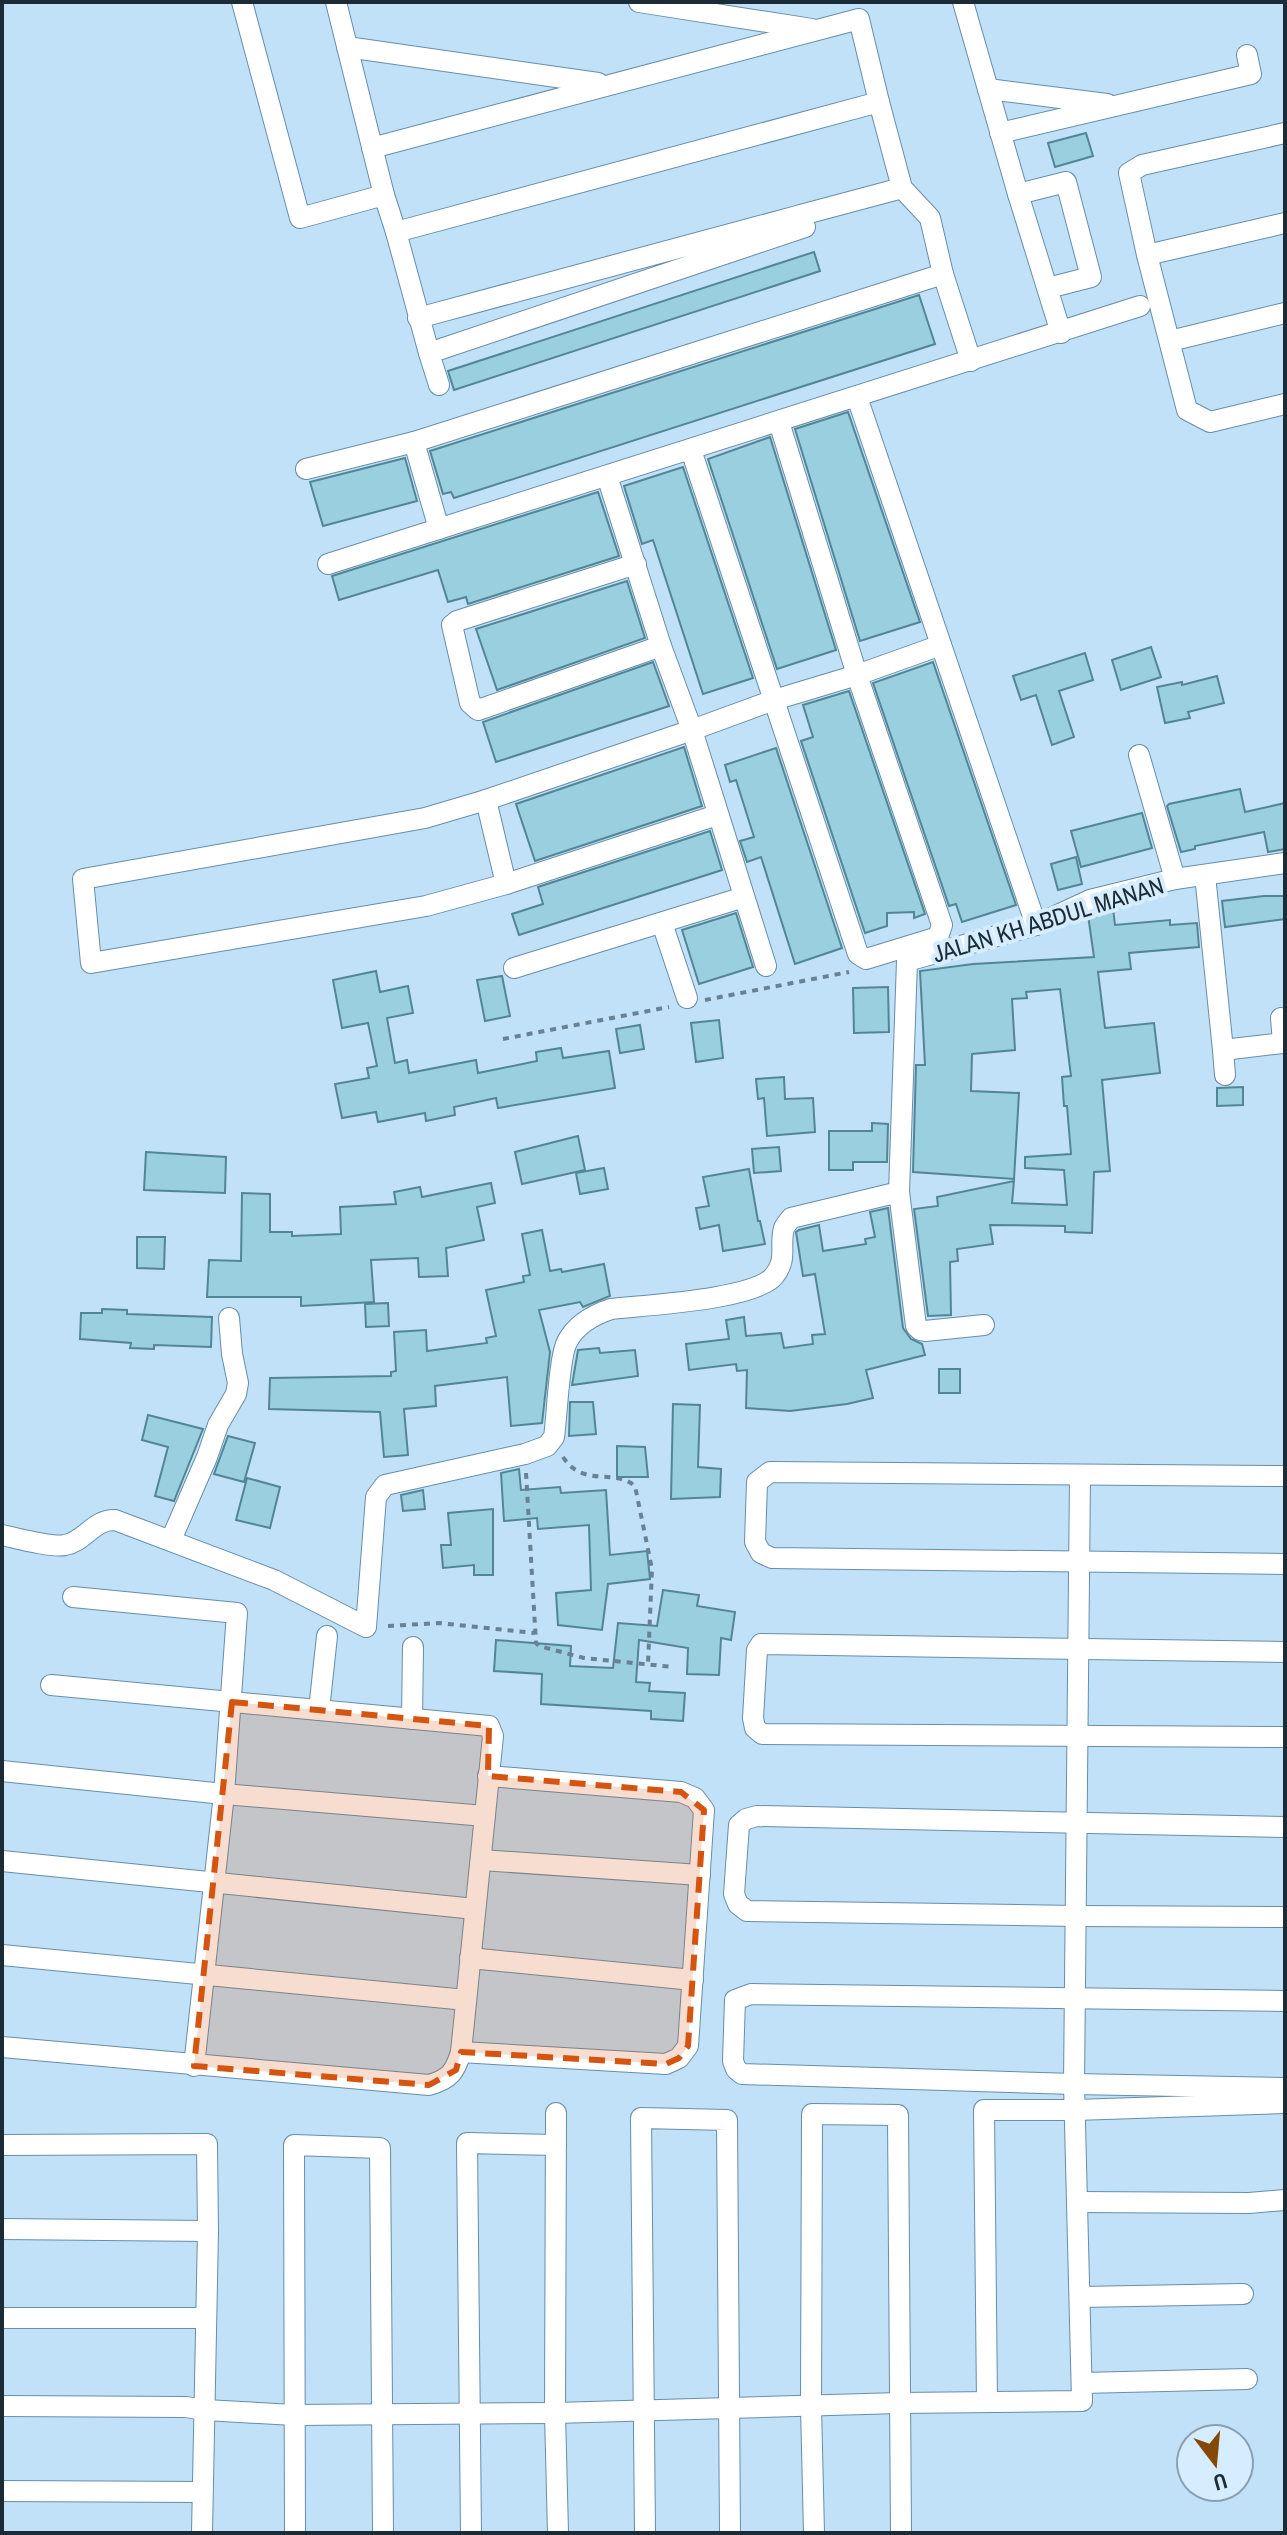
<svg xmlns="http://www.w3.org/2000/svg" width="1287" height="2535" font-family="'Archivo Narrow',sans-serif">
	<style>
		.building { fill: #9acfdf; stroke: #538695; stroke-width: 2 }
		.lines { fill: none; stroke-linecap: round; stroke-linejoin: round }
		.street-casing { stroke: #678ea9; stroke-width: 22 }
		.path { stroke: #698192; stroke-width: 4; stroke-dasharray: 6 6; stroke-linecap: butt }
		.street { stroke: #fff; stroke-width: 20 }
		.marked { fill: #d45410; fill-opacity: 0.2; stroke: #d45410; stroke-width: 6; stroke-dasharray: 16 10; stroke-linejoin: round }
		.labels { text-anchor: middle; dominant-baseline: central; stroke-width: 8; stroke-linejoin: round; paint-order: stroke }
		.street-label { font-size: 24px; fill: #1c2c37; stroke: #d5edff }
	</style>
	<rect width="100%" height="100%" fill="#c0e1f8"/>
	<!-- building -->
	<g class="building">
		<polygon points="1086,133 1093,156 1055,167 1048,143"/>
		<polygon points="814,252 820,271 454,390 448,371"/>
		<polygon points="919,295 935,344 454,498 451,492 443,494 430,451"/>
		<polygon points="848,412 920,622 860,641 795,429"/>
		<polygon points="770,437 836,650 777,669 708,459"/>
		<polygon points="405,458 417,501 323,526 310,482"/>
		<polygon points="683,467 753,678 703,694 653,540 642,544 624,486"/>
		<polygon points="598,492 619,556 468,604 466,597 448,602 438,570 339,600 332,576"/>
		<polygon points="627,581 645,638 497,690 476,629"/>
		<polygon points="1151,647 1161,677 1121,690 1112,660"/>
		<polygon points="1085,653 1093,680 1059,691 1074,737 1052,745 1036,695 1021,700 1013,676"/>
		<polygon points="653,662 669,706 496,762 483,722"/>
		<polygon points="933,662 1016,905 962,922 956,904 949,906 873,683"/>
		<polygon points="1217,676 1224,703 1188,712 1190,718 1165,723 1157,687 1182,682 1182,685"/>
		<polygon points="849,691 925,914 914,918 914,912 887,913 887,926 865,933 801,741 813,737 803,705"/>
		<polygon points="684,747 702,806 535,861 516,804"/>
		<polygon points="776,748 842,948 795,964 761,857 747,862 740,841 754,837 736,780 730,782 725,765"/>
		<polygon points="1240,789 1245,812 1285,803 1285,849 1268,852 1264,832 1195,846 1195,849 1181,852 1167,806 1169,804"/>
		<polygon points="1142,813 1152,848 1081,867 1071,831"/>
		<polygon points="710,831 722,870 519,935 512,914 543,904 538,887"/>
		<polygon points="1076,857 1082,884 1058,890 1051,864"/>
		<polygon points="1264,896 1285,896 1285,919 1225,927 1222,901"/>
		<polygon points="1113,908 1115,925 1170,920 1170,925 1197,923 1199,947 1129,953 1131,969 1098,972 1105,1028 1154,1023 1160,1073 1102,1080 1110,1171 1094,1172 1092,1233 1065,1232 1065,1226 990,1225 993,1244 957,1249 958,1261 950,1262 951,1315 928,1316 914,1209 938,1206 937,1197 1014,1181 1012,1203 1067,1205 1064,1170 1025,1168 1025,1157 1071,1154 1067,1106 1064,1106 1062,1077 1071,1076 1060,989 1026,992 1027,998 1012,999 1015,1050 972,1054 971,1091 1019,1093 1014,1179 913,1172 916,1065 925,1065 920,971 973,964 1094,957 1088,915"/>
		<polygon points="736,913 753,967 699,984 682,930"/>
		<polygon points="376,971 380,992 408,986 413,1013 387,1018 395,1063 407,1060 409,1073 476,1060 478,1073 537,1061 536,1052 561,1048 563,1058 609,1051 615,1088 498,1108 496,1098 454,1107 455,1115 426,1121 425,1113 378,1122 376,1112 342,1118 335,1084 369,1078 367,1068 377,1066 368,1023 342,1028 333,980"/>
		<polygon points="502,976 510,1016 485,1021 477,980"/>
		<polygon points="888,987 889,1032 854,1033 853,988"/>
		<polygon points="719,1020 723,1058 696,1062 691,1023"/>
		<polygon points="640,1025 644,1049 620,1053 616,1029"/>
		<polygon points="784,1077 785,1099 813,1098 815,1132 767,1136 764,1098 758,1099 756,1079"/>
		<polygon points="1243,1087 1243,1105 1217,1106 1217,1088"/>
		<polygon points="872,1123 888,1124 887,1162 853,1162 853,1170 829,1170 829,1131 872,1131"/>
		<polygon points="578,1136 585,1170 522,1184 515,1152"/>
		<polygon points="779,1147 781,1171 754,1173 752,1149"/>
		<polygon points="146,1152 226,1157 225,1193 144,1190"/>
		<polygon points="604,1168 608,1189 580,1194 576,1173"/>
		<polygon points="749,1169 758,1221 760,1221 765,1244 723,1251 719,1225 700,1229 696,1208 709,1206 703,1177"/>
		<polygon points="491,1183 495,1203 477,1207 484,1240 446,1248 448,1276 419,1277 418,1258 371,1260 374,1302 301,1306 301,1297 207,1297 209,1260 241,1261 242,1193 270,1194 270,1232 292,1232 292,1236 341,1234 340,1207 396,1204 394,1192 420,1187 422,1197"/>
		<polygon points="888,1208 903,1328 911,1339 922,1344 925,1355 866,1370 873,1398 847,1404 790,1411 746,1408 747,1370 737,1371 736,1364 689,1370 686,1344 729,1339 726,1320 744,1317 746,1336 781,1333 784,1348 813,1344 812,1335 825,1334 815,1274 803,1276 796,1232 799,1230 819,1225 823,1251 866,1244 865,1239 875,1237 870,1212"/>
		<polygon points="542,1230 550,1271 561,1269 562,1272 604,1264 610,1296 583,1307 580,1302 539,1310 550,1352 542,1423 511,1426 507,1377 435,1386 436,1406 404,1409 408,1455 384,1457 380,1412 269,1409 270,1378 391,1376 391,1372 396,1371 394,1332 426,1330 427,1351 487,1343 486,1338 496,1336 486,1290 524,1282 523,1276 530,1275 522,1234"/>
		<polygon points="137,1237 165,1237 164,1269 137,1268"/>
		<polygon points="388,1303 389,1326 366,1327 365,1304"/>
		<polygon points="102,1309 127,1310 127,1314 212,1317 211,1347 154,1345 154,1349 130,1348 131,1343 80,1339 81,1313 102,1313"/>
		<polygon points="599,1348 600,1353 635,1350 638,1376 572,1385 578,1350"/>
		<rect x="939" y="1369" width="21" height="24"/>
		<polygon points="570,1402 593,1402 596,1434 569,1436"/>
		<polygon points="673,1404 700,1405 698,1467 721,1469 720,1497 671,1499"/>
		<polygon points="148,1415 203,1429 174,1501 155,1496 168,1447 142,1440"/>
		<polygon points="228,1436 255,1443 244,1482 214,1474"/>
		<polygon points="617,1446 645,1447 648,1477 617,1477"/>
		<polygon points="519,1469 521,1490 560,1487 561,1493 606,1490 610,1555 647,1551 650,1579 608,1584 602,1630 558,1625 556,1593 591,1590 589,1525 538,1529 537,1518 504,1521 501,1473"/>
		<polygon points="247,1478 280,1487 270,1528 236,1520"/>
		<polygon points="423,1490 425,1509 403,1511 401,1495"/>
		<polygon points="493,1509 493,1575 474,1575 474,1565 443,1568 441,1545 451,1545 448,1513"/>
		<polygon points="663,1590 699,1595 697,1606 735,1612 731,1640 721,1638 719,1675 687,1674 688,1648 639,1640 636,1682 650,1683 649,1691 685,1693 683,1721 651,1719 651,1711 541,1704 542,1674 494,1671 496,1640 571,1646 570,1666 613,1668 618,1623 657,1626"/>
	</g>
	<g class="lines">
		<defs>
			<g id="street">
				<polyline points="242,2 300,218 384,195 396,232"/>
				<polyline points="336,2 384,195"/>
				<polyline points="639,2 812,29"/>
				<polyline points="963,2 1018,194 1061,333"/>
				<polyline points="347,47 598,83"/>
				<polyline points="988,89 1107,104"/>
				<polyline points="1000,133 1251,74 1247,55"/>
				<polyline points="1285,133 1142,165 1129,173 1147,255 1187,410 1210,422 1285,404"/>
				<polyline points="372,148 859,19 879,102"/>
				<polyline points="1018,194 1066,182 1091,277 1048,288"/>
				<polyline points="801,215 902,188"/>
				<polyline points="1147,255 1285,223"/>
				<polyline points="418,318 801,215 805,227 429,353 439,385"/>
				<polyline points="1170,341 1285,313"/>
				<polyline points="429,353 396,232 879,102 902,188 930,218 943,274 971,361"/>
				<polyline points="857,397 1036,925"/>
				<polyline points="414,442 439,529"/>
				<polyline points="691,450 858,954 866,959 938,937 942,925 857,675 779,422"/>
				<polyline points="306,469 414,442 943,274"/>
				<polyline points="607,476 661,646 692,730 766,966"/>
				<polyline points="328,564 1140,306"/>
				<polyline points="636,564 457,621 452,625 470,703 478,710 661,646"/>
				<polyline points="1139,755 1175,879"/>
				<polyline points="486,800 425,818 83,879 91,963 426,906 506,884"/>
				<polyline points="717,815 506,884 486,800 692,730 774,700 857,675 941,645"/>
				<polyline points="1205,875 1223,1050 1283,1043 1281,1018"/>
				<polyline points="662,923 687,998"/>
				<polyline points="514,968 744,897"/>
				<polyline points="1223,1050 1225,1075"/>
				<polyline points="899,1192 916,1326 920,1330 925,1331 984,1325"/>
				<polyline points="1285,1476 770,1472 757,1482 755,1542 761,1553 772,1558 1285,1564"/>
				<path d="M2,1535C16,1538 53,1548 65,1545C84,1542 94,1519 115,1520L274,1580L366,1627L376,1497L385,1485L525,1454L547,1446L554,1437C557,1417 559,1357 567,1342C576,1324 593,1315 611,1309C645,1305 754,1300 774,1276C788,1259 779,1246 784,1228C786,1224 789,1221 791,1218L899,1192L907,961L1036,925L1090,900L1175,879L1285,863"/>
				<polyline points="171,1540 207,1457 218,1425 236,1394 238,1383 232,1354 229,1318"/>
				<polyline points="73,1597 237,1613 224,1794 194,2066"/>
				<polyline points="1285,1652 761,1644 757,1650 753,1718 755,1728 762,1734 1285,1737"/>
				<polyline points="319,1710 327,1636"/>
				<polyline points="412,1719 413,1647"/>
				<polyline points="2,1771 224,1794 485,1816"/>
				<polyline points="1285,1827 757,1816 746,1819 739,1825 734,1894 738,1904 747,1911 1076,1916 1285,1917"/>
				<polyline points="481,1860 700,1875"/>
				<polyline points="2,1861 475,1909"/>
				<polyline points="2,1955 466,2000"/>
				<polyline points="470,1958 693,1980"/>
				<polyline points="1285,2001 751,1994 735,2000 733,2061 736,2069 742,2074 1074,2084 1285,2088"/>
				<path d="M2,2047L429,2085C450,2079 455,2072 461,2052L493,1736L489,1726L51,1685"/>
				<polyline points="461,2052 666,2064 679,2058 688,2046 704,1810 695,1798 681,1792 488,1776"/>
				<polyline points="556,2113 555,2413 558,2533"/>
				<polyline points="2,2145 207,2144 208,2231 202,2533"/>
				<polyline points="1077,2202 1249,2203 1285,2200"/>
				<polyline points="2,2229 208,2231"/>
				<polyline points="1080,2297 1243,2294"/>
				<polyline points="2,2318 206,2318"/>
				<polyline points="1082,2383 1247,2379"/>
				<polyline points="987,2402 984,2110 1075,2110 1285,2103"/>
				<polyline points="2,2406 186,2407 205,2410 294,2415 555,2413 899,2403 1082,2401 1074,2084 1080,1476"/>
				<polyline points="2,2491 202,2492"/>
				<polyline points="295,2533 294,2145 380,2148 383,2533"/>
				<polyline points="471,2533 467,2143 556,2145"/>
				<polyline points="645,2533 641,2118 727,2120 730,2533"/>
				<polyline points="814,2533 811,2406 812,2114 898,2115 901,2533"/>
			</g>
		</defs>
		<!-- street casing -->
		<use href="#street" class="street-casing"/>
		<!-- path -->
		<g class="path">
			<polyline points="705,1000 849,972"/>
			<polyline points="503,1039 669,1007"/>
			<path d="M563,1457C583,1488 614,1468 635,1486L652,1569L648,1664"/>
			<polyline points="526,1473 536,1643 539,1646 584,1658 673,1667"/>
			<polyline points="388,1626 439,1623 534,1633"/>
		</g>
		<!-- street -->
		<use href="#street" class="street"/>
	</g>
	<!-- marked area -->
	<path class="marked" d="M232,1702L489,1726L488,1776L681,1792L704,1810L688,2046L679,2058L666,2064L461,2052L456,2070L429,2085L194,2066Z"/>
	<g class="labels">
		<!-- street labels -->
		<g class="street-label">
			<text transform="translate(1048 919) rotate(-17)">JALAN KH ABDUL MANAN</text>
		</g>
	</g>
	<!-- border -->
	<rect width="1287" height="2535" fill="none" stroke="#1c2c37" stroke-width="8"/>
	<!-- north arrow -->
	<g transform="translate(1215 2463) rotate(164)"><circle r="38" fill="#d5edff" stroke="#8ba0af" stroke-width="2"/>
	<path d="M0-6L14 30L0 20L-14 30Z" fill="#854806"/>
	<text y="-12" font-size="22" font-weight="bold" text-anchor="middle" fill="#1c2c37">U</text>
	</g>
</svg>
